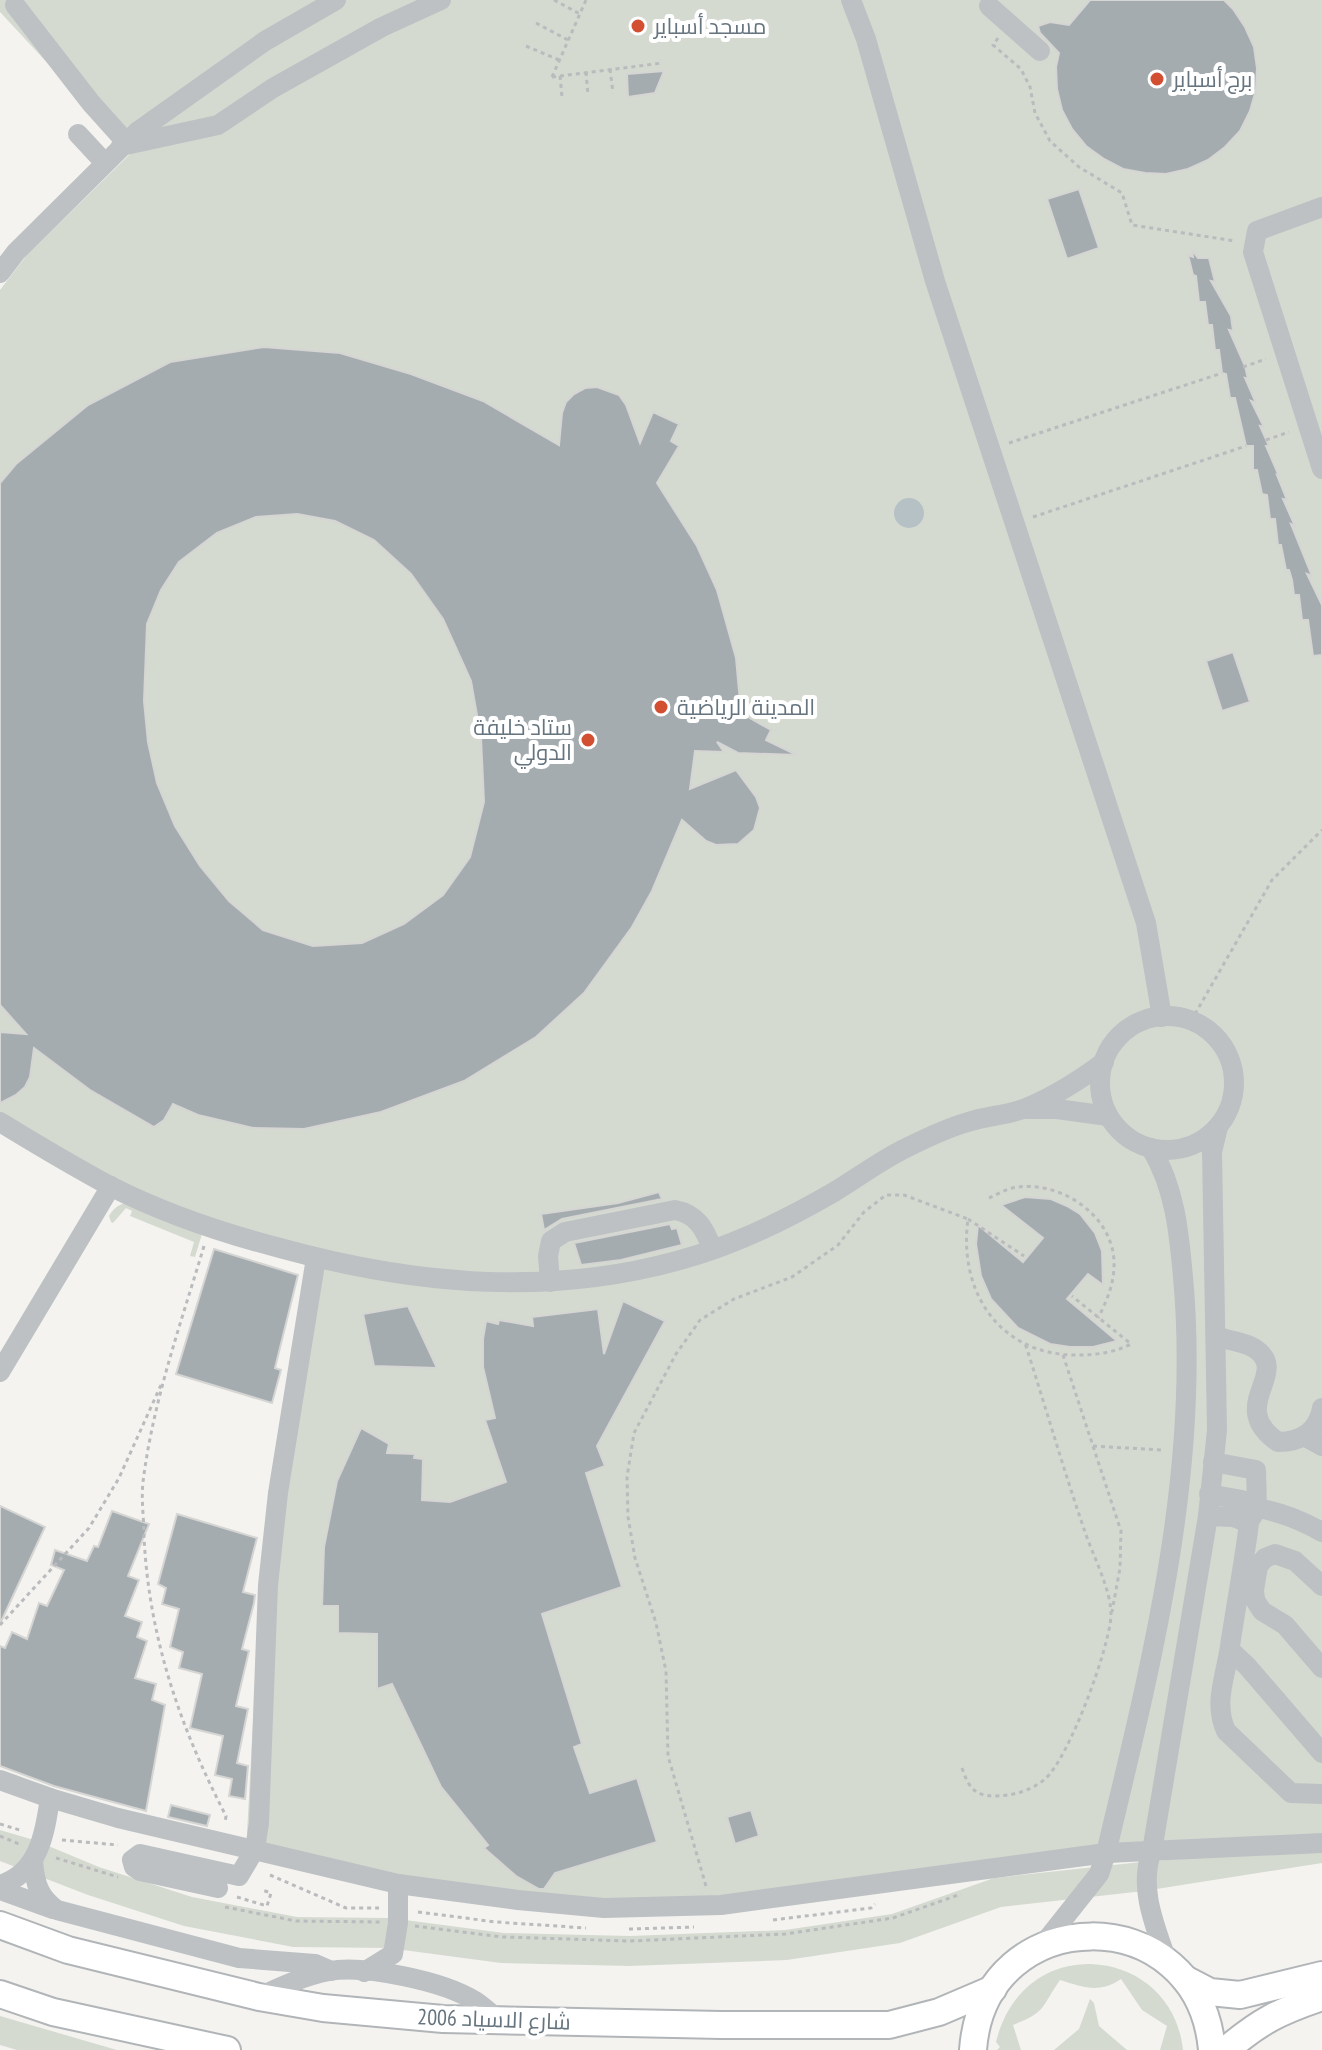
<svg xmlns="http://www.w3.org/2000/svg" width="1322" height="2050" font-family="'PT Sans Narrow',Cairo,sans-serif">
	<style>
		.green { fill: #d5dad1 }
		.water { fill: #b6c1c5 }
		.building { fill: #a5acb0; stroke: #d5d5d3; stroke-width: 2; fill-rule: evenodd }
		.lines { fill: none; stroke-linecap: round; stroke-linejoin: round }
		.major-casing { stroke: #b1b5b8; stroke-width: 30 }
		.path { stroke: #b9bbbd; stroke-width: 3; stroke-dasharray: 4 4; stroke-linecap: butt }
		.minor { stroke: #bdc1c4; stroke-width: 20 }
		.major { stroke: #fff; stroke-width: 26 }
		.poi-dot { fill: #d24f32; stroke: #fff; stroke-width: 3 }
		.labels { text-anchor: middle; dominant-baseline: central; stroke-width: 8; stroke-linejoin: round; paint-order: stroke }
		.poi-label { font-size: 22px; fill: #65747e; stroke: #fff; text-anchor: start }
		.street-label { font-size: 22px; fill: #65747e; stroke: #fff }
	</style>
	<rect width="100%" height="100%" fill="#f4f3f0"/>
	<!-- green -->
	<g class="green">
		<polygon points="0,0 1322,0 1322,1843 1260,1847 721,1905 518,1900 255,1849 247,1833 255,1685 321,1256 190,1219 0,1124 0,290 26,256 131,153 0,12"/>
		<path d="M128,1203L202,1234L195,1257L190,1256L194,1242L130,1216L132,1211L126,1208L113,1223L111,1222L109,1216C114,1208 118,1204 128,1203Z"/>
		<polygon points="0,1830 34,1840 99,1867 192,1897 297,1917 390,1918 504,1933 630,1936 785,1930 892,1914 994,1878 1141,1862 1322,1848 1322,1863 1144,1891 1001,1907 900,1943 787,1960 630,1966 501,1963 388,1948 293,1947 184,1926 88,1895 0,1861"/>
		<path d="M1091,1964C1140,1966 1178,2000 1183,2050H1160L1167,2026L1142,2010L1121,1979C1099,1994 1083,1987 1060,1980C1041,2007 1047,2012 1013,2025L1021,2050H997L1000,2047L996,2042C1007,1996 1042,1963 1091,1964Z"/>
		<polygon points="1090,1999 1094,2003 1099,2026 1127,2050 1054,2050 1079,2029"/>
		<polygon points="0,2016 117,2050 17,2050 0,2045"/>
	</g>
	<!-- water -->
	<circle class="water" cx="909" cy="513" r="15"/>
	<!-- building -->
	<g class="building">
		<polygon points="1090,0 1224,0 1233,9 1245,27 1254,47 1257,68 1256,90 1250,111 1240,131 1225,147 1208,160 1188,169 1166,174 1145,173 1123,169 1104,159 1086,146 1072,129 1062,110 1057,89 1056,67 1059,53 1040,33 1038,26 1050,22 1069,25"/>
		<polygon points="664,71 655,93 628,97 627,74"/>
		<polygon points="1079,189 1099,248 1067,259 1047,199"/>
		<polygon points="1192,250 1198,258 1209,258 1215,282 1211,281 1231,316 1233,331 1229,330 1245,366 1248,379 1245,378 1256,403 1251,401 1264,427 1260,426 1269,446 1266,446 1279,476 1277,475 1287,500 1283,499 1295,526 1291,524 1312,576 1307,574 1322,605 1322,655 1313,656 1308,620 1302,620 1299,595 1294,595 1292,580 1289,570 1286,570 1281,545 1278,545 1275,519 1270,519 1267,495 1262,494 1257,470 1253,470 1253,446 1246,446 1235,398 1230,398 1226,374 1222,373 1219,350 1215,350 1212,325 1208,325 1205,302 1199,302 1196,276 1193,275 1188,255 1193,257"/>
		<path d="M264,347L340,353L411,374L483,401L559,445L562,413L566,402L574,394L585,388L597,387L619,395L626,405L640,443L653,412L679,424L671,441L679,446L657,483L697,546L717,590L736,658L741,713L771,730L766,740L797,755L738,753L717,742L724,752L695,751L690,789L736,770L756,797L760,808L754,830L738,844L716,845L706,841L682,820L652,891L632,927L584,993L536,1037L464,1081L381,1112L304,1129L253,1128L198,1115L173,1104L164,1120L154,1127L90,1090L34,1048L30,1077L25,1087L16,1095L0,1103V1032L26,1034L0,1005V483L16,464L88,405L170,362ZM297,514L335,521L374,540L411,574L443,619L471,681L481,738L484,802L470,857L443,895L404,924L362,943L313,946L263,930L229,901L200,866L175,826L157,783L148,742L144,701L147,624L161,590L179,562L217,533L256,517Z"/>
		<polygon points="1233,652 1250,702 1222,711 1206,661"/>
		<polygon points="659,1192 662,1199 562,1219 544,1230 541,1214 618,1203"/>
		<polygon points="1025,1197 1051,1199 1067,1206 1080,1214 1095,1233 1102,1251 1103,1285 1088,1274 1067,1299 1117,1341 1093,1347 1070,1347 1050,1344 1018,1328 991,1299 981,1276 976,1244 978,1225 1023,1262 1043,1238 1001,1205"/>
		<polygon points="670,1224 672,1229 677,1228 682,1245 621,1260 581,1265 574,1243"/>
		<polygon points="214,1249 298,1275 275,1368 281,1370 272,1403 176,1374"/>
		<polygon points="623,1301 665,1321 597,1446 605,1466 586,1473 622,1587 542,1614 582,1744 574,1747 590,1793 637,1778 657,1842 555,1873 544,1889 539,1889 516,1876 484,1848 488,1845 441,1787 392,1684 377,1689 377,1634 338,1633 338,1606 322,1606 324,1547 337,1481 361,1428 389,1444 387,1453 415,1454 414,1458 423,1459 422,1500 450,1502 506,1482 485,1420 495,1418 483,1367 483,1339 486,1321 498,1324 499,1320 533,1326 532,1317 598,1309 604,1354"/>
		<polygon points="408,1306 437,1368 374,1366 363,1314"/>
		<polygon points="0,1506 45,1527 0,1624"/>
		<polygon points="112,1511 149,1524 128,1576 139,1580 125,1616 142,1622 137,1637 147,1641 135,1678 156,1684 152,1700 165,1705 146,1811 54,1786 0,1766 0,1646 5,1648 12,1632 27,1639 39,1603 47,1606 64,1570 51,1565 55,1550 87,1561 94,1546 98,1547"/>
		<polygon points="177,1514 257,1538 243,1592 255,1595 254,1603 242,1649 249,1651 236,1706 248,1709 237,1763 248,1766 245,1799 229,1796 232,1779 215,1775 223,1736 190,1728 202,1674 179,1668 183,1652 170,1647 179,1609 162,1604 166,1588 158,1584"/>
		<polygon points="171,1805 210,1815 207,1826 168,1817"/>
		<polygon points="751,1810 759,1836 735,1844 727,1817"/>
	</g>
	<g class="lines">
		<defs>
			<g id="major">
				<polyline points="0,1925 68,1950 259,1997 323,2008 443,2019 721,2025 889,2025 939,2012 993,1989"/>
				<polyline points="1185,1979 1210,1992 1240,1995 1322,1975"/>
				<polyline points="0,1994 53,2012 227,2050"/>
				<path d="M973,2050C984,1899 1199,1898 1212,2050"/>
				<path d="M1226,2050C1260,2021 1280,2011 1322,1997"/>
			</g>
		</defs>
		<!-- major casing -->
		<use href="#major" class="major-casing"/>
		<!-- path -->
		<g class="path">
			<polyline points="554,0 580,14"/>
			<polyline points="536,23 568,40"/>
			<polyline points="998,38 993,45 1021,69 1030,87 1035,113 1050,141 1079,167 1122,193 1132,225 1235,241"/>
			<polyline points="526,46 559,60"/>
			<polyline points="610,69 613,93"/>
			<polyline points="586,72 588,95"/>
			<polyline points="560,76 562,97"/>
			<polyline points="552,77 662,63"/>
			<polyline points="552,77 586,0"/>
			<polyline points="1243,367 1266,359"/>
			<polyline points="1266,440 1289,432"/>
			<polyline points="1009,443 1222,373"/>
			<polyline points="1033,517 1246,446"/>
			<polyline points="1191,1021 1272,880 1322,830"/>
			<path d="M989,1198C996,1195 1004,1190 1012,1188C1054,1179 1105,1209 1113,1252C1117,1276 1109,1297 1098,1318"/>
			<polyline points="968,1219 1024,1256"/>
			<path d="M204,1246C181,1323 153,1401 143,1482C141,1500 144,1519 144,1537C149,1638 180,1727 226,1816L225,1823"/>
			<polyline points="1063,1355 1121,1531 1120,1568 1112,1612"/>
			<polyline points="1093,1446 1161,1450"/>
			<polyline points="0,1625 89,1528 119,1478 161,1385"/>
			<path d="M962,1768C968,1786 974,1796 994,1796C1012,1796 1031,1791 1045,1779C1069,1758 1109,1649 1111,1616C1112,1591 1092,1554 1084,1529C1063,1468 1045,1405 1025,1343"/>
			<polyline points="0,1824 23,1831"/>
			<polyline points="0,1836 19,1844"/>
			<polyline points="62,1840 118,1845"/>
			<polyline points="56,1858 118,1877"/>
			<polyline points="270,1875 346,1908 379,1908"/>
			<path d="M706,1886L668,1756L666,1671L656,1623L635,1558L628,1517L627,1477L634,1433L676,1354L700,1320L734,1299L792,1277L838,1245L864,1212L886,1195H904L968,1219C958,1291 999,1355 1076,1355C1096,1355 1113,1353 1131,1344L1072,1296"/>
			<polyline points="237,1897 267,1906 271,1893 262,1890"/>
			<polyline points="225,1907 296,1921 380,1922"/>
			<polyline points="418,1912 496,1922 586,1928"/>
			<polyline points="773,1920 871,1908 875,1904"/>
			<polyline points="415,1926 503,1937 630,1941 785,1934 893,1918 961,1894"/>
			<polyline points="629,1929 694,1927"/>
		</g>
		<!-- minor -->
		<g class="minor">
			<polyline points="851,0 866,39 935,281 1146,923 1162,1017"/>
			<polyline points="15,5 91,103 126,142"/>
			<polyline points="989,6 1040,51"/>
			<polyline points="78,134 104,162"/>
			<polyline points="121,146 218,125 273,88 382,27 441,0"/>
			<polyline points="1322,207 1257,231 1253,252 1322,469"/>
			<polyline points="0,273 16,252 137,132 265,41 336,0"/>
			<circle cx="1167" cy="1083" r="67"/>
			<polyline points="1027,1109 1057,1109 1108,1116"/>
			<path d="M0,1122C36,1144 73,1166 110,1186C163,1213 222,1233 280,1248C418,1286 559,1298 697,1255C745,1240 791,1217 834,1192C859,1177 881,1160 906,1148C926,1138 947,1128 968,1122C987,1116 1008,1115 1026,1108C1055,1096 1080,1080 1104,1062"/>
			<path d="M550,1282L548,1256L551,1241L565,1232L675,1210C697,1214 705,1229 712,1249"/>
			<path d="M1217,1337C1228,1340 1245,1342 1254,1348C1293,1373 1225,1405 1278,1442C1300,1442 1318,1432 1322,1408"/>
			<polyline points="0,1372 111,1186"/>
			<polyline points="1304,1436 1322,1446"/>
			<polyline points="1209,1494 1242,1500 1257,1508 1256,1470 1213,1462"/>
			<path d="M1208,1516L1233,1517L1249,1523C1244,1564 1236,1605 1230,1646C1226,1676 1213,1702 1226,1731L1291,1793L1322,1794"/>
			<path d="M1252,1517L1257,1508C1281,1512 1301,1520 1322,1532"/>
			<polyline points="1322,1586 1295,1561 1275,1554 1265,1558 1258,1566 1254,1590 1255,1600 1262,1611 1285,1625 1322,1668"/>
			<polyline points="1230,1650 1247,1666 1322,1753"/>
			<polyline points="0,1780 50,1798 118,1818 398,1884 518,1900 604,1908 721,1905 1106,1853 1322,1843"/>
			<path d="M33,1862C35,1884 39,1897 57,1910L239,1958L315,1964L331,1971"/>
			<path d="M0,1885C39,1873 45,1833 50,1798"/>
			<polyline points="218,1888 140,1871 134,1867 132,1860 140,1854 239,1876 255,1849 259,1823 268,1585 278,1493 316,1258"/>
			<polyline points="0,1890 53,1909"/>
			<path d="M1041,1947L1099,1874L1106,1853C1151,1665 1201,1471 1183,1277C1179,1232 1175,1188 1151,1148"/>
			<path d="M1167,1961C1155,1926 1138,1887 1152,1851L1208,1516L1217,1430L1212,1152L1218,1127"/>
			<polyline points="364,1972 393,1954 398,1923 398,1884"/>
			<path d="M259,1997C282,1986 304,1976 329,1971C366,1965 443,1981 475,2001C483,2006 491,2014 499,2020"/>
		</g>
		<!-- major -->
		<use href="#major" class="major"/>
	</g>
	<!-- markers -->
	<g class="poi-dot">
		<circle cx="638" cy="26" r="8"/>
		<circle cx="1157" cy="79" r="8"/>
		<circle cx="661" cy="707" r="8"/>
		<circle cx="588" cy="740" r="8"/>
	</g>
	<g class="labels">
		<!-- poi labels -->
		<g class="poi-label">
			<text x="654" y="26">مسجد أسباير</text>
			<text x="1173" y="79">برج أسباير</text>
			<text x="677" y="707">المدينة الرياضية</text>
			<text x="572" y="727" text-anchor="end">ستاد خليفة<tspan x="572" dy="25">الدولي</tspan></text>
		</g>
		<!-- street labels -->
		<g class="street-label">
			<text transform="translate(494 2019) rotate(2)">شارع الاسياد 2006</text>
		</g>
	</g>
</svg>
